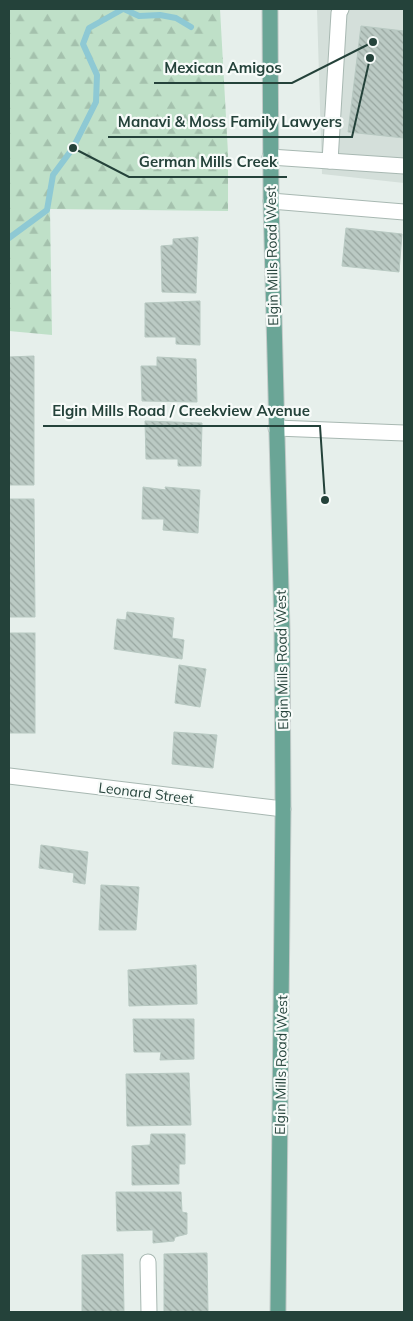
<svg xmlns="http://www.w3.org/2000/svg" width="413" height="1321" font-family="Mulish,sans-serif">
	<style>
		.built { fill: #d4dfda }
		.forest { fill: url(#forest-firs) }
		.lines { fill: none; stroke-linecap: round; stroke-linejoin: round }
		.stream { stroke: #8ec9d4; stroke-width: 6 }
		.building { fill: url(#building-back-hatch); stroke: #b8c9c2 }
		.minor-casing { stroke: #a8b8b2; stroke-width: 17 }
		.major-casing { stroke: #c2cac8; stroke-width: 17 }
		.minor { stroke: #fff; stroke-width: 15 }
		.major { stroke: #6aa596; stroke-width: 15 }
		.labels { text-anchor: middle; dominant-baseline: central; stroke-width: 4.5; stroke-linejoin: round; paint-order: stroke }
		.street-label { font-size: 14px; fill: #24423a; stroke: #f7fbf9 }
		.leader { fill: none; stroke: #24423a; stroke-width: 2 }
		.callout-dot { fill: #24423a; stroke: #f7fbf9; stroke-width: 2 }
		.callout-label { font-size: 15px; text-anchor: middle; font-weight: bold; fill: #24423a; stroke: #f7fbf9; stroke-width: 4.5; stroke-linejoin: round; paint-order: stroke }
	</style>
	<defs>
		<pattern id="forest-firs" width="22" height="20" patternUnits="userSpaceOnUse" patternTransform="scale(1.25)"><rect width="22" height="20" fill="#bfe0c8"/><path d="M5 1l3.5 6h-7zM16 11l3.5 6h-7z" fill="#a4c1ad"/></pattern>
		<pattern id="building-back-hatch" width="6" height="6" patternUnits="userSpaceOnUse" patternTransform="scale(1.25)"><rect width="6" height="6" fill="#bbcac4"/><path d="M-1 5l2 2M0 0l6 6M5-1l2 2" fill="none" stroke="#98a6a0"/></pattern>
	</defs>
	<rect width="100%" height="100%" fill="#e6efeb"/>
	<!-- built -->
	<polygon class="built" points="317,9 404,9 404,183 322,174"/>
	<!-- forest -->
	<polygon class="forest" points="9,9 220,9 228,153 228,211 50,209 52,335 9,331"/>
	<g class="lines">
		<!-- stream -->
		<g class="stream">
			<polyline points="124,9 139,16 160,15 176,18 191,27"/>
			<polyline points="9,238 47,210 53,175 73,148 96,102 97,75 83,44 89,28 123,9"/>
		</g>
	</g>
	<!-- building -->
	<g class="building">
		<polygon points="361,26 404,31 404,138 348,132"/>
		<polygon points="346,228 402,234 399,272 342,266"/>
		<polygon points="198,237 196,293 162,292 161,246 173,245 173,239"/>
		<polygon points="200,301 200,345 176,344 176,337 145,337 145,303"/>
		<polygon points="34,356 34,485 9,485 9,357"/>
		<polygon points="157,357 196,359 197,402 142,401 141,366 157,366"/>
		<polygon points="145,421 202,423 201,466 178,466 178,459 146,459"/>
		<polygon points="143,487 166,490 165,487 200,490 198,533 163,530 164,519 142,519"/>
		<polygon points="9,499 34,499 35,617 9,617"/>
		<polygon points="127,612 174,618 172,638 184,640 182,659 114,649 117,619 126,620"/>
		<rect x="9" y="633" width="26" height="100"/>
		<polygon points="179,665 206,669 200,707 175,703"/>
		<polygon points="174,732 217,735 213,768 172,764"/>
		<polygon points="41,845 88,852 85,884 73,882 74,873 39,868"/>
		<polygon points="101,885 139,887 136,930 99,930"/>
		<polygon points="196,965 197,1004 129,1006 128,970"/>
		<polygon points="133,1019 194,1019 194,1059 160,1060 161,1052 134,1052"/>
		<polygon points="189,1073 191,1125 127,1126 126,1074"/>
		<polygon points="151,1134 185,1134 185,1164 179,1164 179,1184 132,1185 132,1146 150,1145"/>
		<polygon points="116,1192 181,1192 182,1212 187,1213 187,1234 175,1237 174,1241 153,1243 153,1230 117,1231"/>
		<polygon points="207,1253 208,1312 164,1312 164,1254"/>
		<polygon points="123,1254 124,1312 82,1312 82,1255"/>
	</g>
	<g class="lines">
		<defs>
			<g id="minor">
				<polyline points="270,157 404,166"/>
				<polyline points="330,161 339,13 341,9"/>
				<polyline points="271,201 404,212"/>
				<polyline points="276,428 404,433"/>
				<polyline points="9,776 283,809"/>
				<polyline points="148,1262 149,1312"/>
			</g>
			<polyline id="major" points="270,9 271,201 282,630 283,809 278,1312"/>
		</defs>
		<!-- minor casing -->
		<use href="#minor" class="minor-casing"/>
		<!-- major casing -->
		<use href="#major" class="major-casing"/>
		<!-- minor -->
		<use href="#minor" class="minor"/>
		<!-- major -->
		<use href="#major" class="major"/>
	</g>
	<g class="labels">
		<!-- street labels -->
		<g class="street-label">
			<text transform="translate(272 256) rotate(-91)">Elgin Mills Road West</text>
			<text transform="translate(282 660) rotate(-91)">Elgin Mills Road West</text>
			<text transform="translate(146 793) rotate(7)">Leonard Street</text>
			<text transform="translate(281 1065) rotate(-89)">Elgin Mills Road West</text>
		</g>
	</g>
	<!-- callouts -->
	<path class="leader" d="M373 42L292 83H154M370 58L352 137H108M73 148L129 177H287M325 500L320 426H43"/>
	<g class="callout-dot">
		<circle cx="373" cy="42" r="5"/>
		<circle cx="370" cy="58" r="5"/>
		<circle cx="73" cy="148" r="5"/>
		<circle cx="325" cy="500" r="5"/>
	</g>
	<g class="callout-label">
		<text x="223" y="73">Mexican Amigos</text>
		<text x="230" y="127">Manavi &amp; Moss Family Lawyers</text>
		<text x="208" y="167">German Mills Creek</text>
		<text x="181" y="416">Elgin Mills Road / Creekview Avenue</text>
	</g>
	<!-- border -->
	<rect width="413" height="1321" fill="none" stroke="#24423a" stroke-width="20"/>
</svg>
